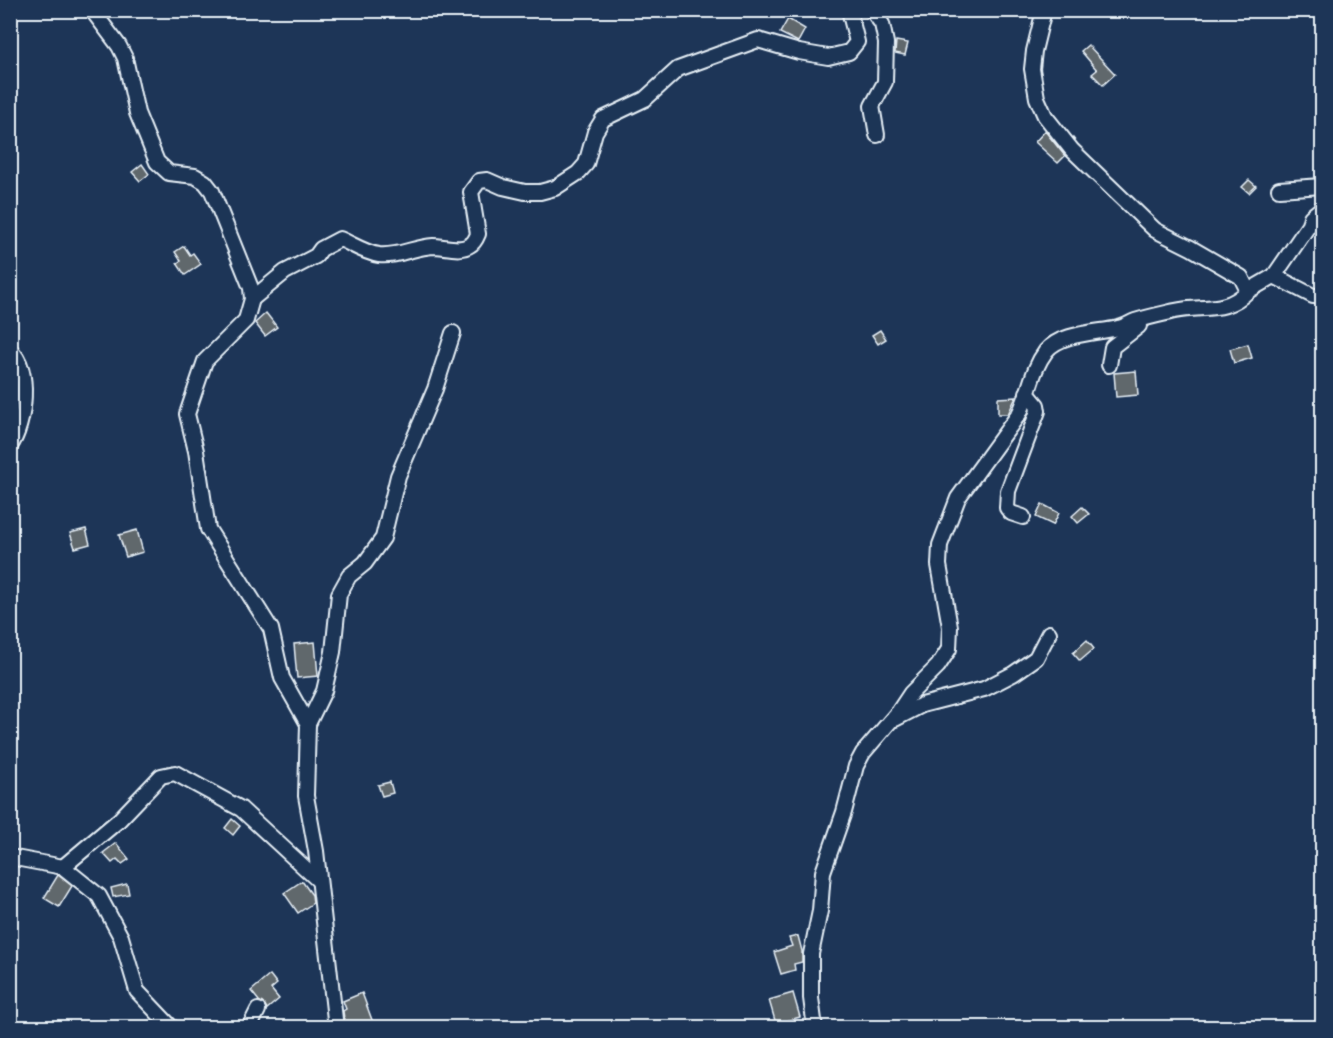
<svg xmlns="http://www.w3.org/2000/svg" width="1333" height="1038" font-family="Dekko,sans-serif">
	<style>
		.building { fill: #61676c; stroke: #e8f1f8; stroke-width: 1.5 }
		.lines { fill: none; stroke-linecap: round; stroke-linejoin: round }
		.minor-casing { stroke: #e8f1f8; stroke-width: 18 }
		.minor { stroke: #1d3557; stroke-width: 14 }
	</style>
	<rect width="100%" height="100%" fill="#1d3557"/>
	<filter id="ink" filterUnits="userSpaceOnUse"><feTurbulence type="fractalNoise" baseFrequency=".0167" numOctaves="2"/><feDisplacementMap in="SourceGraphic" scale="12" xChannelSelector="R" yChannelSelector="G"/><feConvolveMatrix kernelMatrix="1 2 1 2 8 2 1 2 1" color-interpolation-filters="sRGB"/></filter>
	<g filter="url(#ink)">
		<!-- building -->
		<g class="building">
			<polygon points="788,19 805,29 798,42 780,33"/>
			<polygon points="896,41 908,43 905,55 895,53"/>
			<polygon points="1088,45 1115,74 1103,85 1092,74 1097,70 1081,51"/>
			<polygon points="1045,131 1065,156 1058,163 1035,142"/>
			<polygon points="142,164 149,174 140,181 132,172"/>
			<polygon points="1249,180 1256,186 1249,193 1242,187"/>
			<polygon points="184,246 190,255 193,253 201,264 185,275 177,263 181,261 175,252"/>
			<polygon points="266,313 277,327 265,336 255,323"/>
			<polygon points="880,330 886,339 878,344 872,335"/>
			<polygon points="1248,344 1252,358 1234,363 1230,349"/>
			<polygon points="1136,371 1138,395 1116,397 1114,373"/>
			<polygon points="1016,397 1008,414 998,414 998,398"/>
			<polygon points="1042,504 1059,513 1053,525 1036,517"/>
			<polygon points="1082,507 1089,514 1078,523 1072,516"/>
			<polygon points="86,529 90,544 75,548 70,533"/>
			<polygon points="137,530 143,552 126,557 119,535"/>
			<polygon points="1087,640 1094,649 1080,661 1073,653"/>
			<polygon points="315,642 318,676 297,678 294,644"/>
			<polygon points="390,782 393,793 382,796 378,785"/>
			<polygon points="232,819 240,826 233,835 225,828"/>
			<polygon points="116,843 129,859 122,864 117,859 112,863 103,853"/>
			<polygon points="58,875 72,886 59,907 44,898"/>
			<polygon points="302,881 312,895 313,903 298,913 284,893"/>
			<polygon points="127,884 129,894 113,897 111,888"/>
			<polygon points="798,936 802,951 802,962 794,964 795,970 781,974 774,952 792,946 789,938"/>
			<polygon points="270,975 277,984 271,989 279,999 267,1009 265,1005 259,1001 251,991"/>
			<polygon points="362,993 375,1028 353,1028 352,1025 345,1027 343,1011 346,1009 343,1001"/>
			<polygon points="793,993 800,1017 776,1024 769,1000"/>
		</g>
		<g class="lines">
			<defs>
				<g id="minor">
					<polyline points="92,10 119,46 125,58 137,113 157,162 169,173 195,176 205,182 212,191 251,288 252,299 246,320 205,361 187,414 196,451 208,529 271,629 282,678 308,724 306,796 316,851 336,1028"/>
					<polyline points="872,10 882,24 886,43 885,82 872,106 877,135"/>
					<polyline points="1279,189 1322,186"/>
					<polyline points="1274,276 1313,296 1322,296"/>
					<polyline points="1248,291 1274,276 1309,225 1311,217 1322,208"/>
					<path d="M252,299L285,272L316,256L321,249L340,239C352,244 365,253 379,255C397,257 415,247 433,246C445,246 460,252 470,245C474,243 476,239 478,234L471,192L479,181L487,180L503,187L525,192H540L555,188L578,173L586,164L595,132L603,119L645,99L678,69L758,40L799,52L828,57L849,52L857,42L849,10"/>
					<path d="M10,350C32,367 25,426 10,446"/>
					<polyline points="1109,365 1112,347 1139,326"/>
					<polyline points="1023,517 1011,513 1007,508 1008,491 1038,411 1037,405 1027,393"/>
					<polyline points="895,719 922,705 984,689 1013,674 1036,658 1049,633"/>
					<polyline points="308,724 324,691 333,652 339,594 349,576 365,563 383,538 398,476 435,389 453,333"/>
					<polyline points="10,857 63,867 99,896 121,937 137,991 172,1028"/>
					<polyline points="63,867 119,820 161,776 175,773 241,809 318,880"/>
					<polyline points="249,1028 258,1010"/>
					<path d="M815,1028L811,998V954L820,911L823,872L844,812L856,766L863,753L899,711L911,693L938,666L949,649L950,627L939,565L940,545L958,498L1019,414C1030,393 1031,371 1046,351C1060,333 1097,333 1118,328C1124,327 1130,323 1135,321C1148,317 1162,314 1175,311C1204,305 1225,314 1248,291L1241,277L1191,248L1155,230L1072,150L1045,116L1037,98L1032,69L1034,51L1044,10"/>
				</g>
			</defs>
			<!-- minor casing -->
			<use href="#minor" class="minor-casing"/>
			<!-- minor -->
			<use href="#minor" class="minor"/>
		</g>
	</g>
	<!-- margin -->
	<rect width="1333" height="1038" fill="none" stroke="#1d3557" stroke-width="36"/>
	<rect x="18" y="18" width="1297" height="1002" fill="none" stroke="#e8f1f8" stroke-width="2" filter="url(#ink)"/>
</svg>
